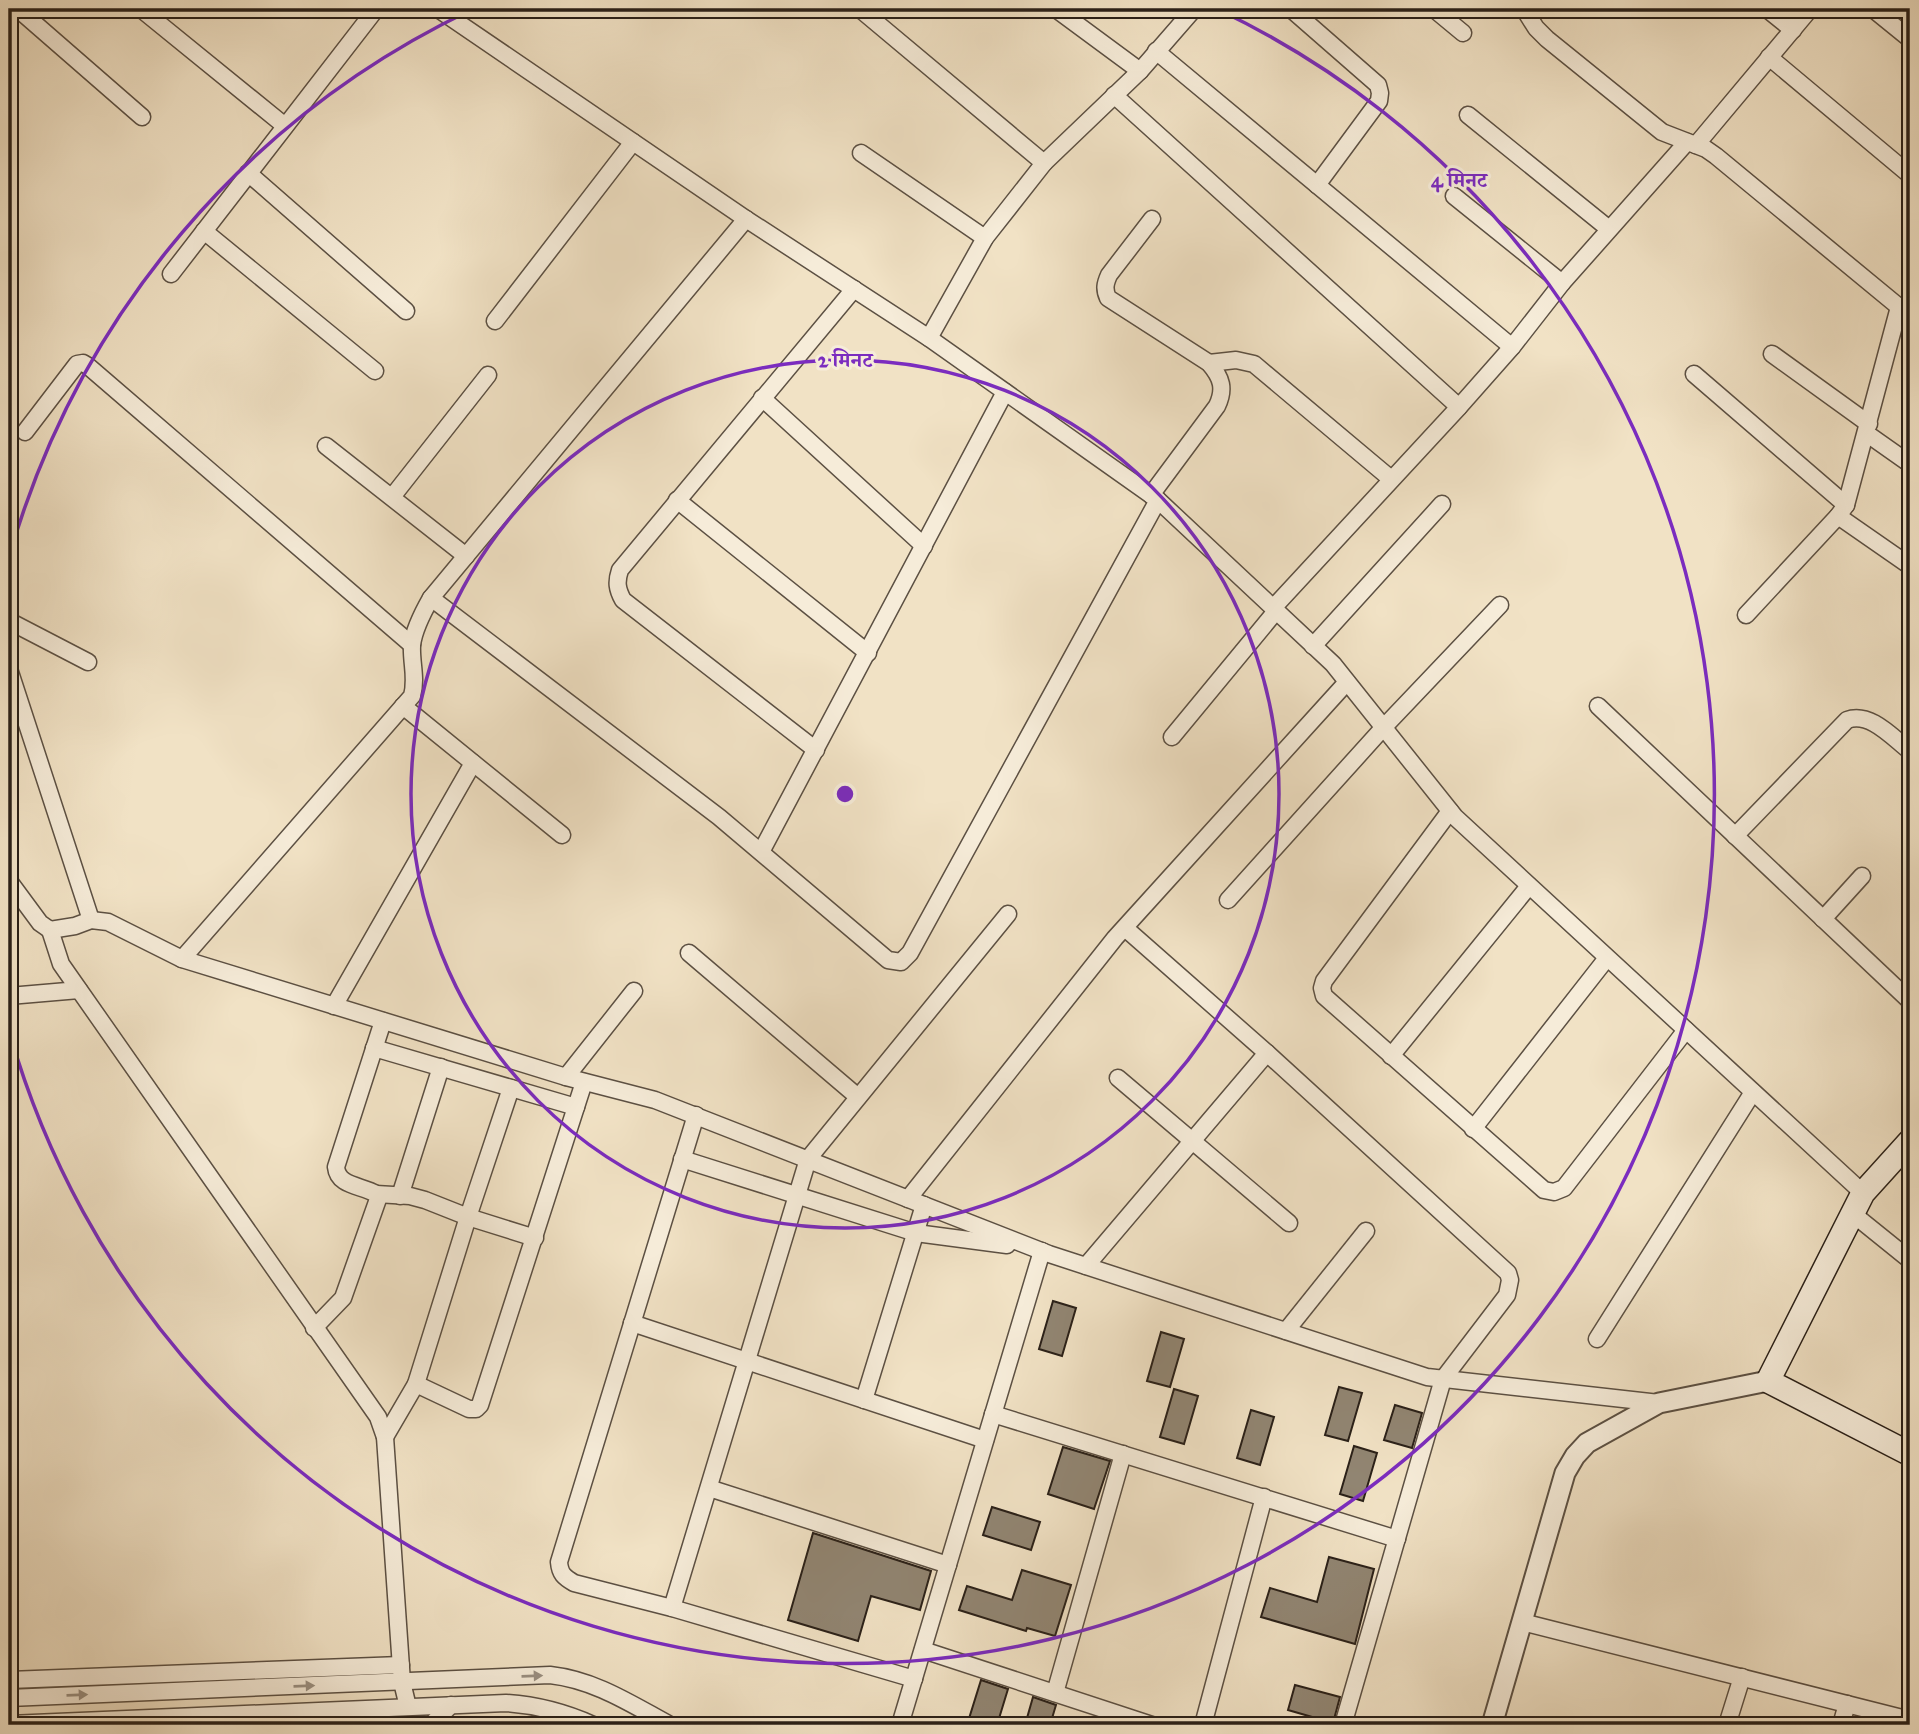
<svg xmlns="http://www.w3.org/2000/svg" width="1919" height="1734" font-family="'IM FELL Great Primer','Noto Serif Devanagari',serif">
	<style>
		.building { fill: #918572; stroke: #2a2018; stroke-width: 2 }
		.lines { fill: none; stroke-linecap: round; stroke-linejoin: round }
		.minor-casing { stroke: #5c5043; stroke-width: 19 }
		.tertiary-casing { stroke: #5c5043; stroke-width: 23 }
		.secondary-casing { stroke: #2a2018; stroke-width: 26 }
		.minor { stroke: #f6ecd9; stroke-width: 16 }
		.tertiary { stroke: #f6ecd9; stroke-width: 19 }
		.secondary { stroke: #f6ecd9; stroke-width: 23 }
		.oneway { fill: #9a9082 }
		.ring { fill: none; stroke: #7b2cbf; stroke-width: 3.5 }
		.centre { fill: #7b2cbf; stroke: #f6ecd9; stroke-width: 3.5 }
		.ring-label { font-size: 21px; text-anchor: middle; font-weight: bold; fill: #7b2cbf; stroke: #f6ecd9; stroke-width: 6; stroke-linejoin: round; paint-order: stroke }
	</style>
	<rect width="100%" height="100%" fill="#f1e2c5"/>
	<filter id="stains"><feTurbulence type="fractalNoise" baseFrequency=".00286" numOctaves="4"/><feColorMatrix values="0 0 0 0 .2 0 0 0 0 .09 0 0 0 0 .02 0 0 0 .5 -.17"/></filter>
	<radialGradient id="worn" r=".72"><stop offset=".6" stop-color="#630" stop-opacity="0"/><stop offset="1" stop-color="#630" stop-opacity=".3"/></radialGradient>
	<!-- building -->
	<g class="building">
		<polygon points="1053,1301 1076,1308 1062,1356 1039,1349"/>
		<polygon points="1161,1332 1184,1339 1170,1387 1147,1381"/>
		<polygon points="1339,1387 1362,1393 1348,1441 1325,1435"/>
		<polygon points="1174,1389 1198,1396 1184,1444 1160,1437"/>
		<polygon points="1395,1405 1422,1413 1412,1448 1384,1440"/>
		<polygon points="1251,1410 1274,1417 1260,1465 1237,1458"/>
		<polygon points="1354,1446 1377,1453 1363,1501 1340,1494"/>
		<polygon points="1063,1447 1110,1461 1094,1509 1048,1494"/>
		<polygon points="992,1507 1040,1522 1031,1550 983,1535"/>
		<polygon points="813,1533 931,1571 920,1610 871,1596 858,1641 788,1620"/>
		<polygon points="1329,1557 1374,1569 1355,1644 1261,1617 1270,1588 1317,1602"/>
		<polygon points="1022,1570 1071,1585 1055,1636 1027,1628 1026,1631 959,1610 967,1586 1012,1600"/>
		<polygon points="981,1680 1008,1689 997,1725 967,1725"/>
		<polygon points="1295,1685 1340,1697 1333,1723 1288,1710"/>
		<polygon points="1033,1697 1056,1705 1050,1725 1025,1725"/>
	</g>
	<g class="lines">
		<defs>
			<g id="minor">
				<polyline points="18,9 142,117"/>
				<polyline points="141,9 285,126"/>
				<polyline points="438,9 746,219 929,338 1158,500 1333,664 1455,817 1863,1193"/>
				<polyline points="860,9 1044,163"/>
				<polyline points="1056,9 1140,71"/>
				<polyline points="1291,9 1378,85 1380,93 1379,101 1317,185"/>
				<polyline points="1434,9 1463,33"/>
				<polyline points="1524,9 1536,28 1547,39 1662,132 1706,149 1716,156 1910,316"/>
				<polyline points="1767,9 1793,30"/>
				<polyline points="1873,9 1910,39"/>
				<polyline points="1156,51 1512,347"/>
				<polyline points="1769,57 1910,175"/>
				<polyline points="1114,95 1459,407"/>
				<polyline points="1468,115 1609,229"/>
				<polyline points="1696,145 1810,9"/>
				<polyline points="861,153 985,238"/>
				<polyline points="248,173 406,311"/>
				<polyline points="1454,196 1562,283"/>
				<polyline points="204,231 375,371"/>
				<polyline points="171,274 376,9"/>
				<polyline points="495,321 633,142"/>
				<polyline points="929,338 985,238 1044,163 1140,71 1194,9"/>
				<polyline points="1772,354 1869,424"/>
				<polyline points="1209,363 1236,360 1254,364 1391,479"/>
				<polyline points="1694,374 1846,505"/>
				<polyline points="762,398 924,546"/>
				<polyline points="25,432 77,364 83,363 88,366 412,645"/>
				<polyline points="1866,433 1910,464"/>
				<polyline points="326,446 466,556"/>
				<path d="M1151,495L1217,406C1225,389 1222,378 1209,363L1108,298C1104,289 1105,284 1109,275L1152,219"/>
				<polyline points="392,497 488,375"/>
				<polyline points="677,500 868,653"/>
				<polyline points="1838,516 1910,566"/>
				<polyline points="431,598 719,817 888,960 901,962 910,953 1158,500"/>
				<polyline points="1273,608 1459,407 1512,347 1562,283 1687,142"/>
				<polyline points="1746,615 1838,516 1846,505 1899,307"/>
				<polyline points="9,621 88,662"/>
				<polyline points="1313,646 1442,504"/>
				<polyline points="9,669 91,920"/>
				<polyline points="403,706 562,835"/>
				<polyline points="1598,706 1910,1001"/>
				<polyline points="1172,737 1276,611"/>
				<path d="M816,750L623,600C617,589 616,582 620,570L854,289"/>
				<polyline points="1450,811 1324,981 1322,988 1324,996 1544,1190 1554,1192 1564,1188 1686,1030"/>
				<path d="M1735,836L1847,720C1870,711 1893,738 1910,751"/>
				<polyline points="761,852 1005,392"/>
				<polyline points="9,881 40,923 50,930 75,926 91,920 108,922 182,959 566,1077 655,1100 1049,1254 1427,1377 1659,1403"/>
				<polyline points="1228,900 1383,728 1500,605"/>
				<polyline points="1823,919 1862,876"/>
				<polyline points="1125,928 1267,1053 1508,1273 1510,1280 1507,1295 1443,1379 1343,1725"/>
				<polyline points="50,930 61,964 378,1417 385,1437 402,1682 408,1707"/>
				<polyline points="689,953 858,1097"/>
				<path d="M182,959L412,696C417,678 411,663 412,645C414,629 423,612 431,598L746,219"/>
				<polyline points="9,996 79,990"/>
				<polyline points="334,1006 473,763"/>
				<polyline points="374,1048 576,1107"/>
				<polyline points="1391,1056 1529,886"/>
				<polyline points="566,1077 634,991"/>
				<polyline points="1118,1078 1289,1223"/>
				<path d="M696,1115L559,1562C560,1574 564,1577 574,1583L672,1608L914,1679"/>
				<polyline points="1473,1129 1607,958"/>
				<polyline points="682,1159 916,1233 1007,1245"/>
				<polyline points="376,1194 410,1196 425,1200 468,1217 535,1238"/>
				<polyline points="400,1196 441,1067"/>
				<polyline points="908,1199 1115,938 1347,682"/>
				<polyline points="1853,1214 1910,1260"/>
				<polyline points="1086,1266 1267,1053"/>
				<polyline points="632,1323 985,1440"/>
				<path d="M314,1328L343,1298L378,1199L376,1194C362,1185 338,1187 336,1167L383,1021"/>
				<polyline points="1286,1331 1366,1231"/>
				<polyline points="1597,1339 1753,1092"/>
				<polyline points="416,1384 469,1409 476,1409 480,1405 584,1082"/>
				<polyline points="864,1400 924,1205"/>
				<polyline points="993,1414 1397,1539"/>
				<polyline points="385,1437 416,1384 468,1217 511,1088"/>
				<polyline points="709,1488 948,1565"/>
				<polyline points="672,1608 808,1159 1008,914"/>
				<polyline points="1522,1622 1910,1720"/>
				<polyline points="923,1650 1152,1725"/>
				<polyline points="9,1680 401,1665"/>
				<polyline points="1055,1693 1123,1454"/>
				<path d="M9,1698L550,1675C595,1680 631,1704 670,1725"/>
				<path d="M9,1724L506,1703C538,1705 564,1712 593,1725"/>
				<polyline points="431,1725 451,1705"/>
				<polyline points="900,1725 1042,1251"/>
				<polyline points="1203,1725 1264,1497"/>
				<polyline points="1727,1725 1742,1677"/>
				<polyline points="1841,1725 1847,1704"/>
			</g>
			<polyline id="tertiary" points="1492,1725 1565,1473 1575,1456 1587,1443 1659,1403 1768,1381"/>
			<polyline id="secondary" points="1910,1141 1863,1193 1768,1381 1910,1454"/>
		</defs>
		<!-- minor casing -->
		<use href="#minor" class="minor-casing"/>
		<!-- tertiary casing -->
		<use href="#tertiary" class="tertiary-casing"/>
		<!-- secondary casing -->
		<use href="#secondary" class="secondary-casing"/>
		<!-- minor -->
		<use href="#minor" class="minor"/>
		<!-- tertiary -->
		<use href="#tertiary" class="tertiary"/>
		<!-- secondary -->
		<use href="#secondary" class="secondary"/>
	</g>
	<!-- one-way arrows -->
	<defs><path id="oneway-solid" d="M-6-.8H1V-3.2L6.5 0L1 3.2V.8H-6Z" transform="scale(1.75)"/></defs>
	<g class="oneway">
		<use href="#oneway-solid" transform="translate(532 1676) rotate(-2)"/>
		<use href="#oneway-solid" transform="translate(304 1686) rotate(-2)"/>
		<use href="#oneway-solid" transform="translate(77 1695) rotate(-2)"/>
	</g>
	<!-- distance rings -->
	<g class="ring">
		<circle cx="845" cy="794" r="434"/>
		<path d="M10 554A869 869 0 0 1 471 10M1219 10A869 869 0 1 1 10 1034"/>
	</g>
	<circle cx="845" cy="794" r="10" class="centre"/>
	<g class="ring-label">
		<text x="1459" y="187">4 मिनट</text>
		<text x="845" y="367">2 मिनट</text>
	</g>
	<!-- margin -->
	<rect width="1919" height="1734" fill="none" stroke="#f1e2c5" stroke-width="35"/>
	<rect x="10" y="10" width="1898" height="1713" fill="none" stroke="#2a2018" stroke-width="3.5"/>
	<rect x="18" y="18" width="1884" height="1699" fill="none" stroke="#2a2018" stroke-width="2"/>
	<rect width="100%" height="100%" filter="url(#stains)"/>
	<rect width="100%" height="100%" fill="url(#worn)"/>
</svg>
